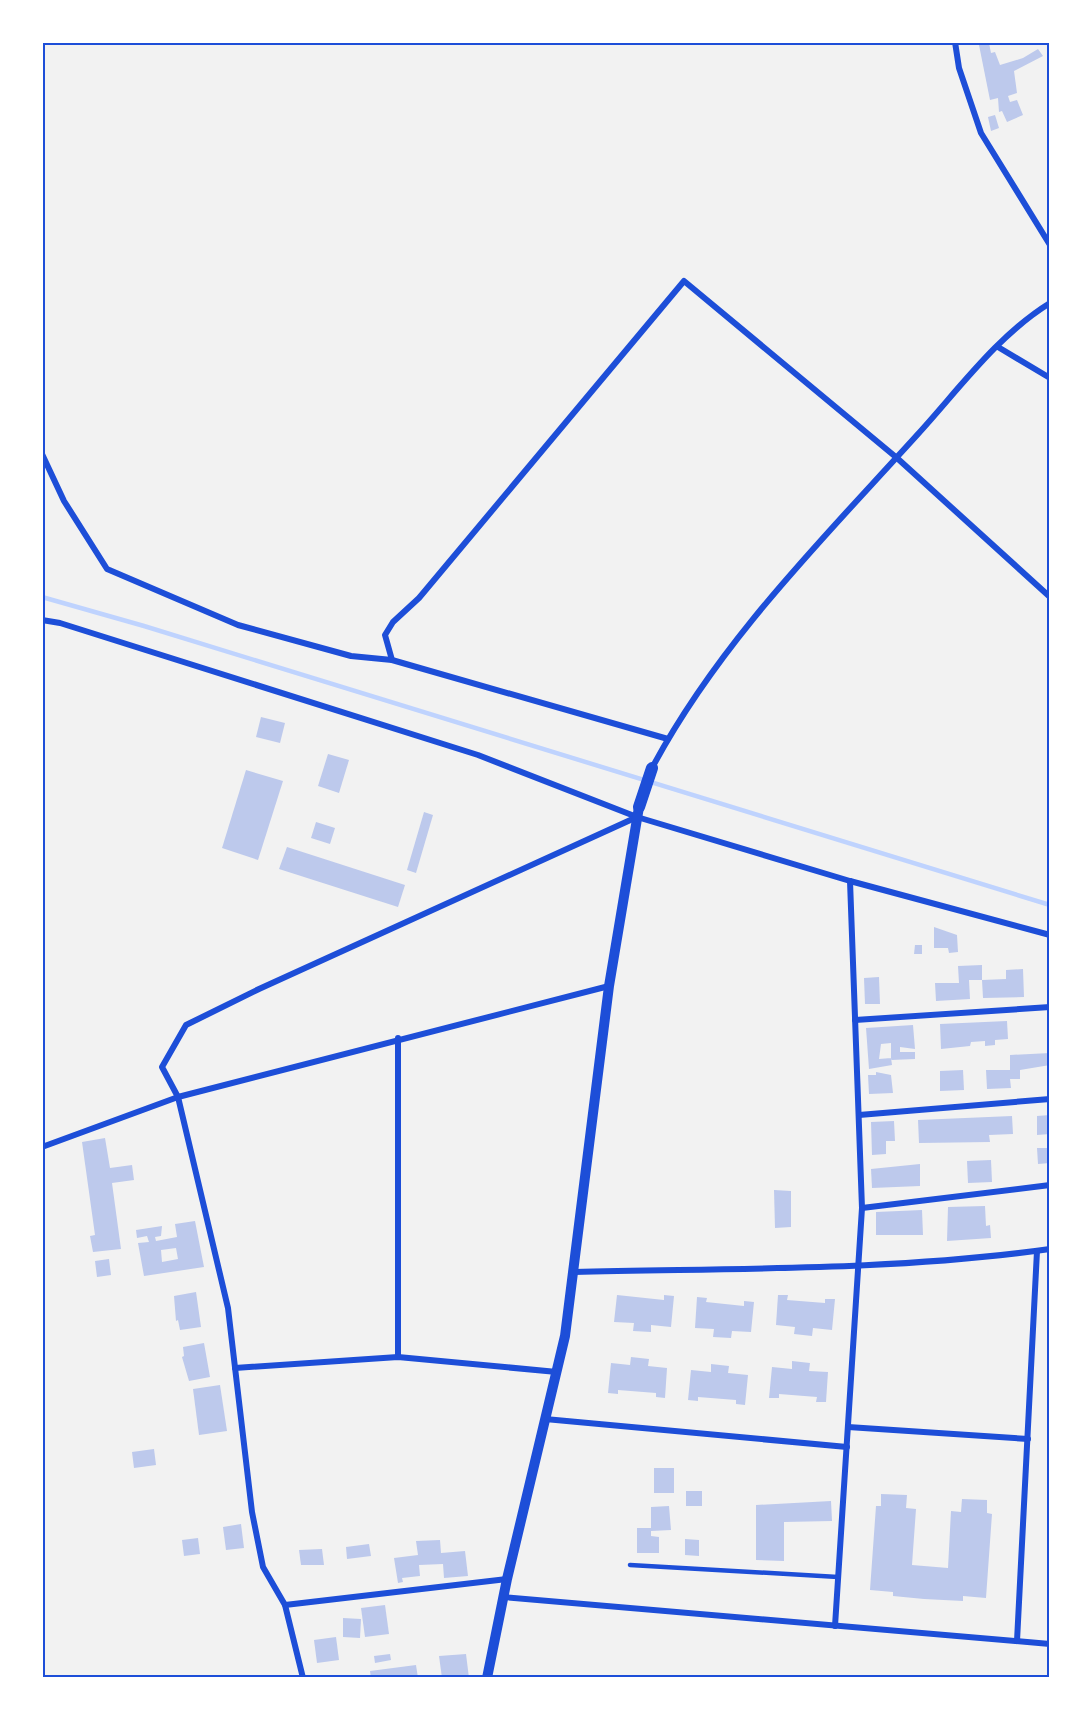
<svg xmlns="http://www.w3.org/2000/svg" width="1092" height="1720" font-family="'DM Sans',sans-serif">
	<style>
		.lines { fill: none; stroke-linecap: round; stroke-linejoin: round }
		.stream { stroke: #bfd3fe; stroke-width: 4.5 }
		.building { fill: #bdc9ec; fill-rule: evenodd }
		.service { stroke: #1d4ed8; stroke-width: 4.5 }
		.minor { stroke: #1d4ed8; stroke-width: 6 }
		.tertiary { stroke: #1d4ed8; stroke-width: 10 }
		.secondary { stroke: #1d4ed8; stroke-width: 12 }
		.neatline { fill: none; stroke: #1d4ed8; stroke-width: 2 }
	</style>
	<rect width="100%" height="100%" fill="#f2f2f2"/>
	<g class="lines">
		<!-- stream -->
		<polyline class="stream" points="42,597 144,626 1050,905"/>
	</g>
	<!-- building -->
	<g class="building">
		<polygon points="989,43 991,53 995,52 1000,65 1023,58 1038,49 1043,56 1014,71 1017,93 1008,96 1010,102 1017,100 1023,115 1007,122 1002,111 999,112 998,98 990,100 979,45"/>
		<polygon points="995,115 999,128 991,131 988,117"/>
		<polygon points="261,717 285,723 280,743 256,737"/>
		<polygon points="328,754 349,760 339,793 318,786"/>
		<polygon points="246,770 283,781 258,860 222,848"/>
		<polygon points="424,812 433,815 416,873 407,870"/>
		<polygon points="316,822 335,828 330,844 311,838"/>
		<polygon points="287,847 405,885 398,907 279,869"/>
		<polygon points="934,927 957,935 958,952 949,953 948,948 934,948"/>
		<polygon points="915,945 922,945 922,954 914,954"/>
		<polygon points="982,965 982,980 969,980 970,999 936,1001 935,983 959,983 958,966"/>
		<polygon points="1023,969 1024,997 983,998 982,980 1006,979 1006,970"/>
		<polygon points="879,977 880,1004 865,1004 864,978"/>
		<polygon points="1007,1021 1008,1039 995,1040 995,1045 985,1046 985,1041 971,1042 970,1046 941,1049 940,1024"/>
		<polygon points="913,1025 915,1049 900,1047 900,1052 915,1052 915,1059 891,1060 891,1043 881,1044 879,1059 891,1058 892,1065 869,1069 866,1028"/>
		<polygon points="1050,1053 1050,1065 1020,1070 1020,1079 1010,1079 1011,1088 987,1089 986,1070 1010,1070 1010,1055"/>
		<polygon points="963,1070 964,1090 940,1091 940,1071"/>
		<polygon points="876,1072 891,1075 893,1093 869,1094 868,1075 876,1075"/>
		<polygon points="1050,1115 1050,1134 1037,1135 1037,1116"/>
		<polygon points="1012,1116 1013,1134 989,1135 990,1142 919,1143 918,1120"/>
		<polygon points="894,1121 895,1141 886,1141 886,1154 872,1155 871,1122"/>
		<polygon points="105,1138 110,1168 132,1165 134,1180 112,1183 121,1249 93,1252 90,1236 95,1235 82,1142"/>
		<polygon points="1037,1148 1050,1148 1050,1163 1038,1164"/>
		<polygon points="991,1160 992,1182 968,1183 967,1161"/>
		<polygon points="920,1164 920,1186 872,1188 871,1169"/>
		<polygon points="774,1190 791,1191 791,1227 775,1228"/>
		<polygon points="985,1206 986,1226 990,1225 991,1238 947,1241 948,1207"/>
		<polygon points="922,1210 923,1235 876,1235 876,1212"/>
		<path d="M195,1221L204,1267L144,1276L138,1243L149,1242L147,1236L137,1238L136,1230L162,1226L161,1236L155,1237L156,1241L177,1237L175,1224ZM176,1248L178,1259L162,1262L161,1250Z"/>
		<polygon points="109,1259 111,1275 97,1277 95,1261"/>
		<polygon points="196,1292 201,1327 180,1330 178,1320 176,1321 174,1296"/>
		<polygon points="617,1295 664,1300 664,1295 674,1296 671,1327 651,1325 651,1332 633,1331 634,1323 614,1322"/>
		<polygon points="778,1295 788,1295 787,1300 825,1303 825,1299 835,1299 832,1330 813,1328 812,1336 794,1334 795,1327 776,1325"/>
		<polygon points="697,1297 707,1298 706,1302 744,1306 744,1301 754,1302 751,1332 732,1331 731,1338 713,1337 714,1329 695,1328"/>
		<polygon points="204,1343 210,1377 189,1381 182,1357 184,1356 183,1347"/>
		<polygon points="631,1357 649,1359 648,1366 667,1368 665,1398 656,1397 656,1393 618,1390 618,1394 608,1393 611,1363 630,1365"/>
		<polygon points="792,1361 810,1363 809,1371 828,1372 826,1402 816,1402 817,1397 779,1394 779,1398 769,1398 772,1367 792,1369"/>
		<polygon points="711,1364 729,1366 728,1373 748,1375 745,1405 736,1404 736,1400 698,1397 698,1401 688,1400 691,1370 711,1372"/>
		<polygon points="220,1385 227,1431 199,1435 193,1389"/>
		<polygon points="154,1449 156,1465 134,1468 132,1452"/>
		<rect x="654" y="1468" width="20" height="25"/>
		<rect x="686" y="1491" width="16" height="15"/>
		<polygon points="881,1494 907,1495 906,1508 916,1509 912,1565 948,1568 951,1511 961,1512 962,1499 987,1500 987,1513 992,1514 986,1598 963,1596 963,1601 924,1599 893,1596 893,1592 870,1590 876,1506 881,1506"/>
		<polygon points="831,1501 832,1521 784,1522 784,1561 756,1560 756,1505"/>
		<polygon points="669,1506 671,1530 651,1531 651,1536 659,1537 659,1553 637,1553 637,1528 651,1528 651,1507"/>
		<polygon points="241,1524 244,1548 226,1550 223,1527"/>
		<polygon points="198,1538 200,1554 184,1556 182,1540"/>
		<polygon points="685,1539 699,1540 699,1556 685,1555"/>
		<polygon points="440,1540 441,1553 465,1551 468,1576 444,1578 443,1564 419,1565 420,1576 402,1578 403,1582 398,1583 394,1558 418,1555 416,1541"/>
		<polygon points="369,1544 371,1556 347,1559 346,1547"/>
		<polygon points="322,1549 324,1565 301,1565 299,1550"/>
		<polygon points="385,1605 389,1634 365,1637 361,1608"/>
		<polygon points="343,1618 361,1619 360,1638 343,1637"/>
		<polygon points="336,1637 339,1660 317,1663 314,1640"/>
		<polygon points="390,1654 391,1660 375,1663 374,1656"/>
		<polygon points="466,1654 469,1678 442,1678 439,1656"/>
		<polygon points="416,1665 418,1678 371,1678 370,1671"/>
	</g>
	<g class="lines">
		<!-- service -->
		<polyline class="service" points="630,1565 838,1577"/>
		<!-- minor -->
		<g class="minor">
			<polyline points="955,42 959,68 981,133 1050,245"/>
			<polyline points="998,347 1050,378"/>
			<polyline points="42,454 64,501 107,569 238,625 351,656 392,660"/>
			<polyline points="42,620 60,623 478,755 637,817 850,881 1050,935"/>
			<polyline points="668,739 392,660 385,635 393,622 419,598 684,281 897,458 1050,597"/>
			<path d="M652,768C719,642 823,539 918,434C959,389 998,335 1050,303"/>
			<polyline points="855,1020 1050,1007"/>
			<polyline points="859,1115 1050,1099"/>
			<polyline points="42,1147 178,1097 609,986"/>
			<polyline points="862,1208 1050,1185"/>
			<path d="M574,1272C732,1268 893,1271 1050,1249"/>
			<polyline points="398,1357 398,1038"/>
			<polyline points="235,1368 398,1357 557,1372"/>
			<polyline points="545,1419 847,1447"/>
			<polyline points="848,1427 1028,1439"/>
			<polyline points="503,1597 1050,1644"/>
			<polyline points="285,1605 507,1579"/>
			<polyline points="835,1626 862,1208 850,881"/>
			<polyline points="1017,1641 1037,1251"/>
			<polyline points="303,1678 285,1605 263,1567 252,1512 228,1308 178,1097 162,1067 186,1025 259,989 637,817"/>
		</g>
		<!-- tertiary -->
		<polyline class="tertiary" points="487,1678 507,1579 565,1336 609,986 639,807"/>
		<!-- secondary -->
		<polyline class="secondary" points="639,807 652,768"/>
	</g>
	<!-- border -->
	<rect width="1092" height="1720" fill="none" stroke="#ffffff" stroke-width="87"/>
	<rect x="44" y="44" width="1004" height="1632" class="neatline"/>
</svg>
